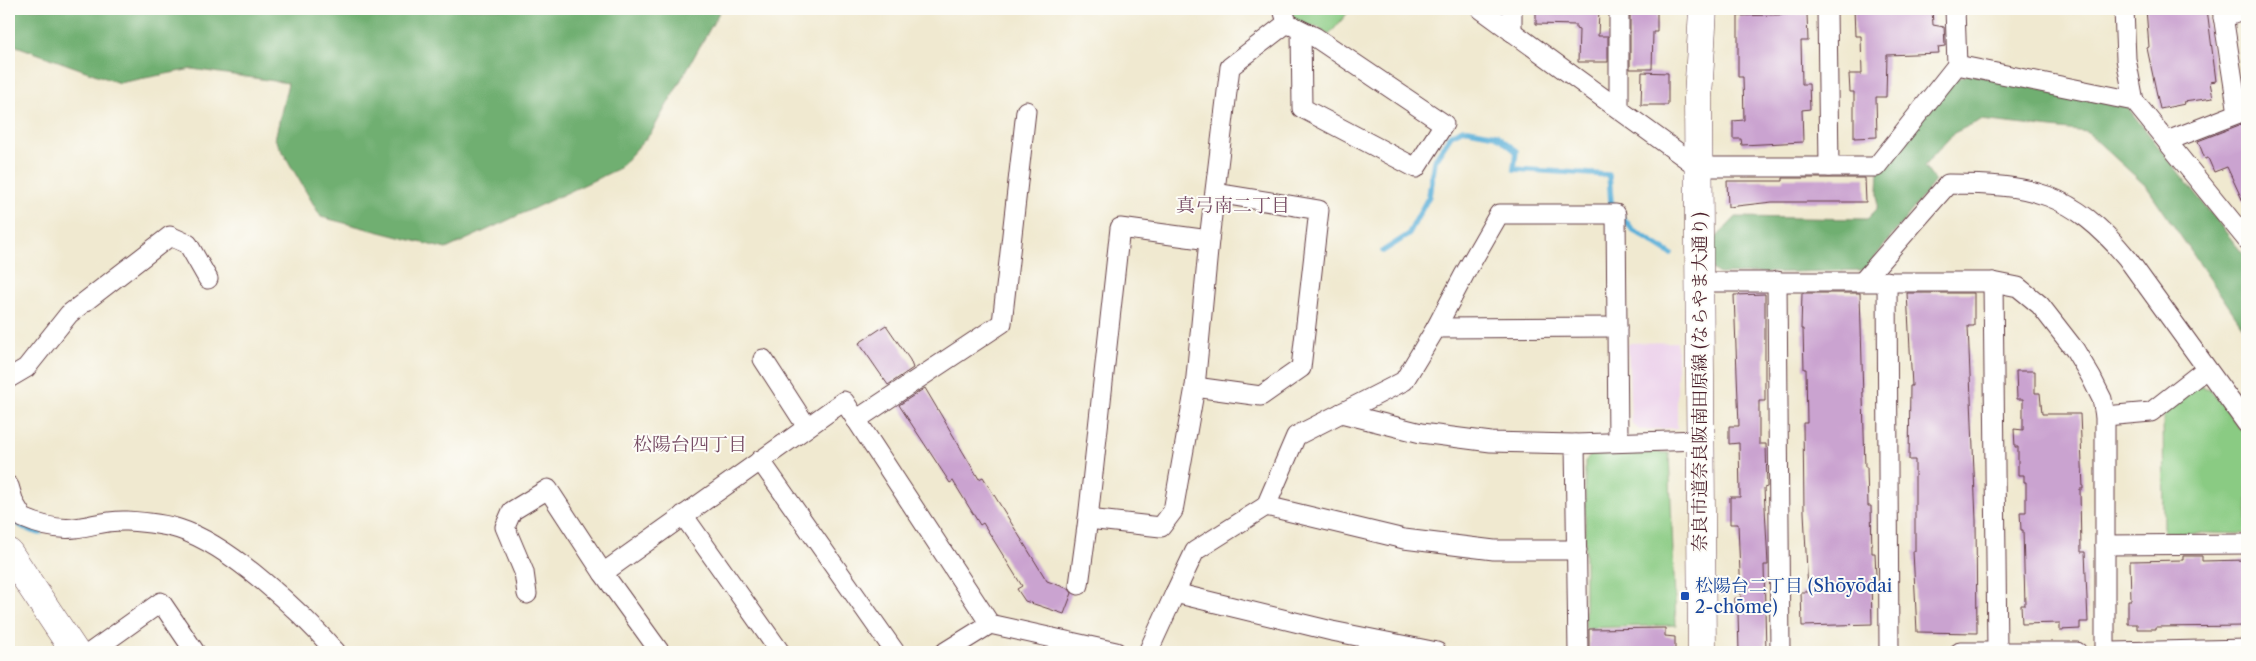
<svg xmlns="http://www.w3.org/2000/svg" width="2256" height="661" font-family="'Libre Caslon Text','Noto Serif JP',serif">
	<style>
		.built { fill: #ecd1eb }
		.green { fill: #8acb83; stroke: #6a7557 }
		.forest { fill: #6faf71; stroke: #5c674e }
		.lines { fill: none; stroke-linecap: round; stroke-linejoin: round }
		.stream { stroke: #5db1d9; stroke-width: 5.5 }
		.building { fill: #caa3d0 }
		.street-casing { stroke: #633d44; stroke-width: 21 }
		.secondary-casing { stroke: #633d44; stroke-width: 29 }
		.street { stroke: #fff; stroke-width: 19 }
		.secondary { stroke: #fff; stroke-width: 28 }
		.transit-dot { fill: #1a4fb4; stroke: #fdfcf7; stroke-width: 2 }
		.labels { text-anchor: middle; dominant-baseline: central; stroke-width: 4; stroke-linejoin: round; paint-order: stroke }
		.street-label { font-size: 18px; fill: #4a1f2b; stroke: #fdfcf7 }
		.transit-label { font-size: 18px; fill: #164399; stroke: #fdfcf7; text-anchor: start }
		.neighbourhood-label { font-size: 19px; fill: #774d65; stroke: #fdfcf7 }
	</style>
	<rect width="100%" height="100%" fill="#fdfcf7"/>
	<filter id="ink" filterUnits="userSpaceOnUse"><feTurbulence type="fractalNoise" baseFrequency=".02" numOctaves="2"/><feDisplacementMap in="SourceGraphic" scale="10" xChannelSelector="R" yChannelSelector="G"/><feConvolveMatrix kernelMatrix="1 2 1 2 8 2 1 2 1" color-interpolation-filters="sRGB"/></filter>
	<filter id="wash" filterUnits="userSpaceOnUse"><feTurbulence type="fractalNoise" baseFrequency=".0096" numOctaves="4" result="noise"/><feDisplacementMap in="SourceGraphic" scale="20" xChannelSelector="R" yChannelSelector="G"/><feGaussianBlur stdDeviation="1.12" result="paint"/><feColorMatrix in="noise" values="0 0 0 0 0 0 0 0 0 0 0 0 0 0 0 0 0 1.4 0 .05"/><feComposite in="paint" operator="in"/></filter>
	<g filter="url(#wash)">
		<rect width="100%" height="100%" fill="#f0e9d0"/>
		<!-- built -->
		<polygon class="built" points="1677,342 1677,428 1639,430 1631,422 1628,343"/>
		<!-- green -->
		<g class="green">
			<polygon points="1291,9 1351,9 1329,35 1318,27 1294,22"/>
			<polygon points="2196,385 2210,389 2247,438 2247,534 2164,532 2163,411"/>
			<polygon points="1598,449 1669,453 1676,625 1585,628 1585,461"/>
		</g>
		<!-- forest -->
		<g class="forest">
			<polygon points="9,9 721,9 651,133 618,169 446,249 321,217 275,139 288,83 192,69 119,83 11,44 9,41"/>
			<polygon points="1969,74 2128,108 2247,259 2247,333 2147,187 2087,132 1981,120 1954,133 1924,166 1935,181 1865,270 1719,274 1709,267 1710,244 1736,217 1867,219 1877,209 1879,171 1954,80"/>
		</g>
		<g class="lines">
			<!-- stream -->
			<g class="stream">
				<polyline points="1383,251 1408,235 1429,196 1434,161 1451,135 1463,129 1496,135 1516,151 1514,169 1609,175 1611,202 1632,229 1671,254"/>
				<path d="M9,514C15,524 28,531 40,533"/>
			</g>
		</g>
		<g id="blocks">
			<!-- building -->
			<g class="building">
				<polygon points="1536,9 1599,9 1598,36 1608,36 1608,62 1578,62 1579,30 1576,29 1576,25 1536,24"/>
				<polygon points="1630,9 1657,9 1657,32 1653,32 1652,69 1630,69"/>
				<polygon points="1854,9 1932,9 1933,25 1944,27 1945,46 1938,47 1939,53 1887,55 1886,97 1876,97 1877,137 1854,138 1854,92 1850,92 1849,74 1862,74 1861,36 1855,36"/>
				<polygon points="2146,9 2207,9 2216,81 2210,82 2213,98 2184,102 2185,104 2160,109 2147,48 2149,47"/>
				<polygon points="1807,14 1808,41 1801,41 1802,84 1809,84 1810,109 1802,110 1803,142 1742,145 1741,139 1733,139 1733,121 1744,120 1743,77 1738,77 1738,16"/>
				<polygon points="1642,72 1668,73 1668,105 1641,105"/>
				<polygon points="2247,122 2247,210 2227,167 2214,172 2208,158 2205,159 2198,141"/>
				<polygon points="1783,178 1865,178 1866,202 1772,202 1728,207 1727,181 1783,181"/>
				<polygon points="1802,293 1860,293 1865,467 1867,467 1868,506 1871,506 1872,553 1875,553 1876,575 1871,576 1872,624 1802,626 1801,592 1808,592 1804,512 1803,423 1807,423 1806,369 1804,369 1803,329 1801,329"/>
				<polygon points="1907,293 1974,293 1974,326 1968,326 1976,520 1977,633 1917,632 1913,551 1915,551 1915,460 1909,460 1910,386 1912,386"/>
				<polygon points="1765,294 1765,401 1759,401 1759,444 1766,444 1767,487 1764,488 1768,565 1764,565 1766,652 1739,652 1738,613 1735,613 1735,598 1741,598 1738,524 1730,524 1730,497 1740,497 1739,443 1729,444 1729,426 1739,426 1734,295"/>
				<polygon points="886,325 910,360 913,368 888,385 859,343"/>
				<polygon points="2016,371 2035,371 2035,393 2040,393 2042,414 2080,414 2083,489 2080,489 2081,552 2085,552 2088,622 2080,622 2080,629 2060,630 2060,623 2022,624 2021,605 2025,605 2023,530 2021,530 2020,512 2026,512 2026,482 2024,482 2024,475 2018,475 2018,447 2015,447 2014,429 2023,430 2023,399 2017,399"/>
				<polygon points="925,388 979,479 983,477 1047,581 1069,589 1072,593 1064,614 1025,601 1017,589 1022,586 983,523 980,525 953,481 950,483 899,405"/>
				<polygon points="2183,556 2202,556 2202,561 2247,560 2246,626 2156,627 2156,629 2137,629 2137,624 2128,624 2128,600 2131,600 2130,561 2183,560"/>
				<polygon points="1665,628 1665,636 1675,637 1675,652 1589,652 1589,629"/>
			</g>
		</g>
	</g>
	<g filter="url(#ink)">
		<use href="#blocks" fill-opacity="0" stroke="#633d44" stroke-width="1"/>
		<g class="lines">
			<defs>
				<g id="street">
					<polyline points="1283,9 1287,23 1315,37 1444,124 1416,168 1302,108 1301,30"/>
					<polyline points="1481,9 1698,167 1876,167 1957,65 2134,101 2247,240"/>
					<polyline points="1827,9 1829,167"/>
					<polyline points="1955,9 1957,65"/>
					<polyline points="2124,9 2126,59 2134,101"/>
					<polyline points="2222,9 2238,113"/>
					<polyline points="2223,18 2247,9"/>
					<polyline points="1512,32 1512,9"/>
					<polyline points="1619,108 1619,9"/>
					<polyline points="2167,141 2247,110"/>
					<polyline points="1777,281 1780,652"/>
					<path d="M1863,281L1948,184C2031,184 2072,192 2127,258L2247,424"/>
					<polyline points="1887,281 1889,652"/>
					<polyline points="1699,282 1993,282 2018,287 2040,305 2075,350 2091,377 2102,399 2105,416 2105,652"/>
					<polyline points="1993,282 1997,652"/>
					<polyline points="1436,328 1617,327"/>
					<polyline points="763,359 807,427"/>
					<polyline points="9,378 26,368 69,314 170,236 188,244 208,279"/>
					<polyline points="1195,387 1261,396 1301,368 1319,210 1216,193"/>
					<polyline points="1341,413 1421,433 1491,442 1575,444 1578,652"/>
					<polyline points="2105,416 2151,412 2206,369"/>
					<polyline points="856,420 1002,323 1026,111"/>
					<polyline points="1575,444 1700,440"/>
					<polyline points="760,460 895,652"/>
					<path d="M9,486L14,503L23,518C39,525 57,530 75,528C94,526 104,520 127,521C143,522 164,524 179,529C230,545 301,612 336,652"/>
					<polyline points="1266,506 1404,539 1494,550 1577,550"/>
					<polyline points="683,515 780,652"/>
					<polyline points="1088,519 1161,527 1173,511 1195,387 1209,240 1230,67 1287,23"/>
					<polyline points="2105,545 2247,544"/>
					<polyline points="1079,585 1088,519 1120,228 1209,240"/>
					<polyline points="1175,593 1195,551 1266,506 1296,436 1404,381 1436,328 1464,275 1499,214 1616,214 1618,441"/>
					<polyline points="527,594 524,572 505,527 512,511 548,489 603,573"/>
					<polyline points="91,652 161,602 195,652"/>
					<polyline points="660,652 603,573 844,401 990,624 1116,652"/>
					<polyline points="945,652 990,624"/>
					<polyline points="1148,652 1175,593 1332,631 1437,652"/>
					<polyline points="1960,652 2077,652"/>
					<polyline points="2113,652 2247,649"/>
				</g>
				<g id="secondary">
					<polyline points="9,553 75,652"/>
					<polyline points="1702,652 1698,98 1703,9"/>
				</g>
			</defs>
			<!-- street casing -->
			<use href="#street" class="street-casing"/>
			<!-- secondary casing -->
			<use href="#secondary" class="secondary-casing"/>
			<!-- street -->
			<use href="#street" class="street"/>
			<!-- secondary -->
			<use href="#secondary" class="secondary"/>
		</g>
	</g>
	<!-- markers -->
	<rect class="transit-dot" x="1680" y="591" width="10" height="10" rx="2.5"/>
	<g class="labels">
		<!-- street labels -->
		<g class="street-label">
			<text transform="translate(1700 382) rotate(-90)">奈良市道奈良阪南田原線 (ならやま大通り)</text>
		</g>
		<!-- transit labels -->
		<g class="transit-label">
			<text x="1695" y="586">松陽台二丁目 (Shōyōdai<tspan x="1695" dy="21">2-chōme)</tspan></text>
		</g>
		<!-- neighbourhood labels -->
		<g class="neighbourhood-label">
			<text x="1233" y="205">真弓南二丁目</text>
			<text x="690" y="444">松陽台四丁目</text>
		</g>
	</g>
	<!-- margin -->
	<rect width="2256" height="661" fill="none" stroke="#fdfcf7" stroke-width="30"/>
</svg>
